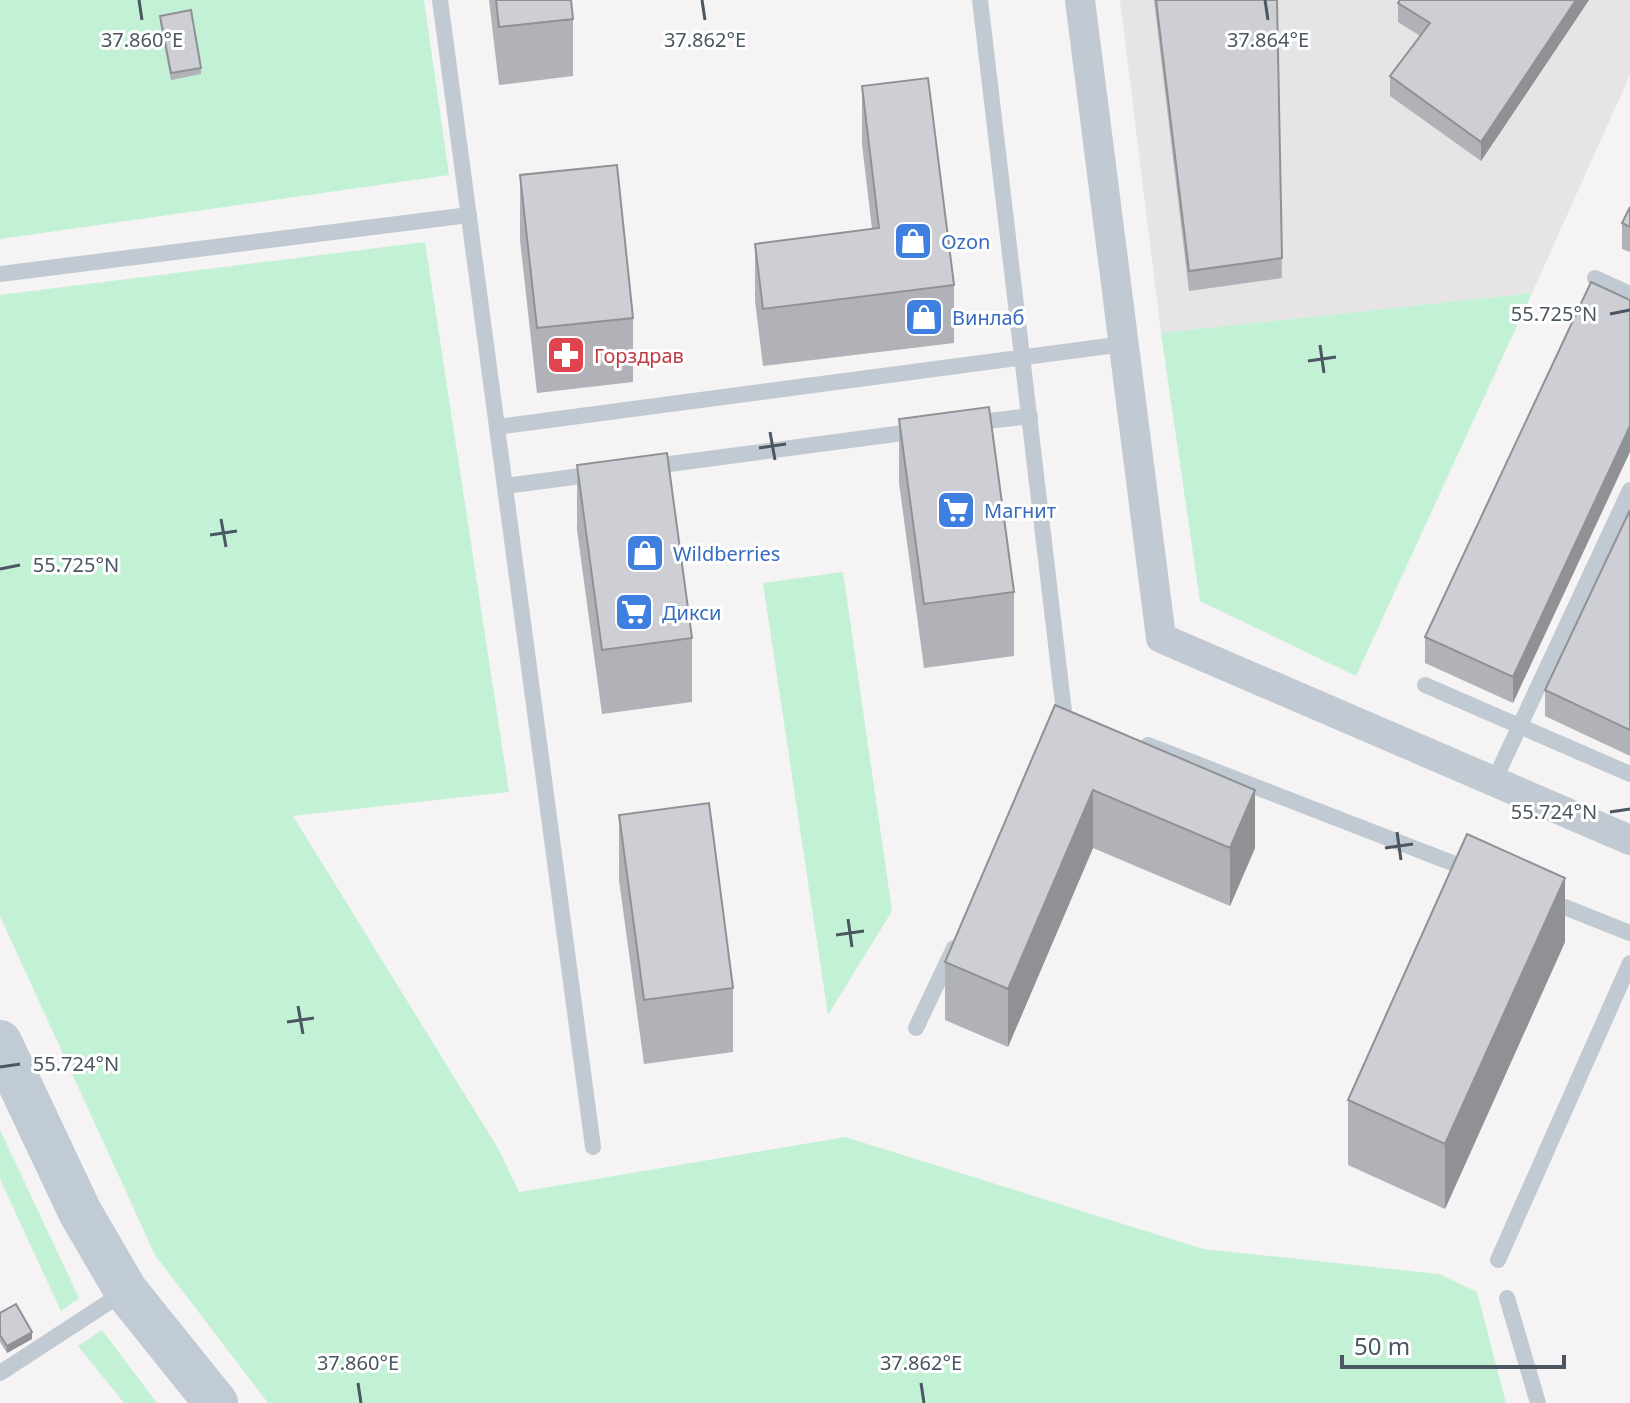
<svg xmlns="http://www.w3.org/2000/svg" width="1630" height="1403" font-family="'Noto Sans',sans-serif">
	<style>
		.education { fill: #e6e4e5 }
		.green { fill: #c3f1d5 }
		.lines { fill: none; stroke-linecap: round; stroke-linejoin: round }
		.service { stroke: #c1cad2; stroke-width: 16 }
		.minor { stroke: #c1cad2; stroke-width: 30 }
		.secondary { stroke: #c1cbd6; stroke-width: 44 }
		.wall { fill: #b0b2b7 }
		.shaded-wall { fill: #909195 }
		.building { fill: #cdcfd5; stroke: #909195; stroke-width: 2 }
		.ticks { fill: none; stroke: #4a5661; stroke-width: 3 }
		.labels { text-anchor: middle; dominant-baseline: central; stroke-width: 6; stroke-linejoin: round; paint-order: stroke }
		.shop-label { font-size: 20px; fill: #366cbe; stroke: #fff; text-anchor: start }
		.health-label { font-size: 20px; fill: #be3a42; stroke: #fff; text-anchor: start }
		.ticks-label { font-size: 20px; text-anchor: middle; fill: #4a5661; stroke: #fff; stroke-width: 6; stroke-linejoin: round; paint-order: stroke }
	</style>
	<rect width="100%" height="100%" fill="#f5f3f3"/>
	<!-- education -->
	<polygon class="education" points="1120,0 1630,0 1630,75 1532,293 1161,333"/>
	<!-- green -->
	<g class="green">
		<polygon points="0,0 424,0 449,175 0,239"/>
		<polygon points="425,242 509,792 293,816 499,1150 519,1192 845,1137 1203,1249 1439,1274 1477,1292 1506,1403 268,1403 155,1255 0,916 0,295"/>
		<polygon points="1532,293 1356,676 1200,601 1161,333"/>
		<polygon points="843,572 892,911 828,1015 763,583"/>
		<polygon points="0,1130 79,1298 61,1311 0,1179"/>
		<polygon points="102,1330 157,1403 124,1403 78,1346"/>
	</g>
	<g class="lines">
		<!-- service -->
		<g class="service">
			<polyline points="440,0 593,1147"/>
			<polyline points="980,0 1064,712 1057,728"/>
			<polyline points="0,274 469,215"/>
			<polyline points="1595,278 1630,294"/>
			<polyline points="972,423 1030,416"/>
			<polyline points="497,427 1124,344"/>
			<polyline points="647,467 918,431"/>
			<polyline points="505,486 596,474"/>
			<polyline points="1425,685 1630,774"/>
			<polyline points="1148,745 1473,871"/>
			<polyline points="1494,781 1630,490"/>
			<polyline points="1547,900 1630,933"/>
			<polyline points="916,1028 954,948"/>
			<polyline points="1498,1260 1630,963"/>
			<polyline points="1507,1298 1538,1403"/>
			<polyline points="0,1373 126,1291"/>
		</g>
		<!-- minor -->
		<polyline class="minor" points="1080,0 1161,638 1630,840"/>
		<!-- secondary -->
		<polyline class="secondary" points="0,1042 80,1212 126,1291 216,1403"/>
	</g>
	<!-- wall -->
	<g class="wall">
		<polygon points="489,0 571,0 573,19 573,76 499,85"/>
		<polygon points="1154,0 1277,0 1282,278 1189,291"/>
		<polygon points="1400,0 1589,0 1481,161 1390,96 1390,76 1420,36 1398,22 1398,3"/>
		<polygon points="160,16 201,68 201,74 171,80 160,22"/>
		<polygon points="862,86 954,285 954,343 763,366 755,301 755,244 872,229 862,144"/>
		<polygon points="520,175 633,318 633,382 537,393 520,240"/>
		<polygon points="1630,207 1630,252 1622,249 1622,223"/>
		<polygon points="1591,282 1513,703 1425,663 1425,637"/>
		<polygon points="899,419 1014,592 1014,656 924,668 899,483"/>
		<polygon points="577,465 692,638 692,702 602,714 577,530"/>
		<polygon points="1630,510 1630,756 1545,716 1545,690"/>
		<polygon points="1055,705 1255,848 1230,906 1093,848 1008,1047 945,1020 945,962"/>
		<polygon points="619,815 733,988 733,1052 644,1064 619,880"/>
		<polygon points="1565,942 1445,1209 1348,1165 1348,1100"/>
		<polygon points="0,1313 32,1339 7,1353 0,1342"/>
	</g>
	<!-- shaded-wall -->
	<g class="shaded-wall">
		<polygon points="1576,0 1589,0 1481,161 1481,142"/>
		<polygon points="1630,426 1630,452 1513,703 1513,677"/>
		<polygon points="1093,790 1093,848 1008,1047 1008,989"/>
		<polygon points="1255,790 1255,848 1230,906 1230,848"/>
		<polygon points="1565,878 1565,942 1445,1209 1445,1144"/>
		<polygon points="32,1332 32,1339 7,1353 7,1346"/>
	</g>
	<!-- building -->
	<g class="building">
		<polygon points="496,0 571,0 573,19 499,27"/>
		<polygon points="1156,0 1277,0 1282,258 1189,271"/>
		<polygon points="1400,0 1576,0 1481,142 1390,76 1430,23 1398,3"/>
		<polygon points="191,10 201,68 171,73 160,16"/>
		<polygon points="928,78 954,285 763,309 755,244 879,228 862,86"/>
		<polygon points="617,165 633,318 537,328 520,175"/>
		<polygon points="1630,207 1630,227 1622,223"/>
		<polygon points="1591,282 1630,300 1630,426 1513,677 1425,637"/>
		<polygon points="989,407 1014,592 924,604 899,419"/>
		<polygon points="667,453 692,638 602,650 577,465"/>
		<polygon points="1630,510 1630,730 1545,690"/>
		<polygon points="1055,705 1255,790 1230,848 1093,790 1008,989 945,962"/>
		<polygon points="709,803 733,988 644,1000 619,815"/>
		<polygon points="1467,834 1565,878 1445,1144 1348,1100"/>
		<polygon points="16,1304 32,1332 7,1346 0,1335 0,1313"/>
	</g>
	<!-- ticks -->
	<path class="ticks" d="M139,0L142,20M702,0L705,20M1265,0L1268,20M1610,314L1630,310M1320,345L1324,373M1308,361L1336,357M770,432L775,460M759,448L786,444M221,519L226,547M210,535L237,531M0,569L20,565M1610,812L1630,809M1397,832L1401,860M1385,848L1413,844M848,919L852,947M836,935L864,931M298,1006L303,1034M287,1022L314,1018M0,1067L20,1064M358,1383L361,1403M921,1383L924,1403"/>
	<!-- icons -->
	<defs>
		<symbol id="shop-square" viewBox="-11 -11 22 22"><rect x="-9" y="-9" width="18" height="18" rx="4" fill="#3f7fe0" stroke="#fff"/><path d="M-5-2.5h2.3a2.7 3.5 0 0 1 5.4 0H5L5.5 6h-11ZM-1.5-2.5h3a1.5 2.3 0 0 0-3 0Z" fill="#fff"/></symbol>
		<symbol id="pharmacy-square" viewBox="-11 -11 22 22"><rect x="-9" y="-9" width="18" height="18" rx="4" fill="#e0444e" stroke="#fff"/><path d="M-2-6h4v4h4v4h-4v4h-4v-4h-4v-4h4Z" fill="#fff"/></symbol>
		<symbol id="supermarket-square" viewBox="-11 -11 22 22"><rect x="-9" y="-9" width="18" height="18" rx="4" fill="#3f7fe0" stroke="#fff"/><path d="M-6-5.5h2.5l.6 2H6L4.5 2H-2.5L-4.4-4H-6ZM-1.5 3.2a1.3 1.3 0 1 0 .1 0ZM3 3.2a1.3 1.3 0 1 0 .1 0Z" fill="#fff"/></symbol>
	</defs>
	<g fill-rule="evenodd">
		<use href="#shop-square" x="891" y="219" width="44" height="44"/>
		<use href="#shop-square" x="902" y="295" width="44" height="44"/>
		<use href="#pharmacy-square" x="544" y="333" width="44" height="44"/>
		<use href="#supermarket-square" x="934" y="488" width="44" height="44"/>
		<use href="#shop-square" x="623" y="531" width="44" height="44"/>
		<use href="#supermarket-square" x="612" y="590" width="44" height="44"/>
	</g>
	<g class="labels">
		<!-- shop labels -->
		<g class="shop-label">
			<text x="941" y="241">Ozon</text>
			<text x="952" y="317">Винлаб</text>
			<text x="984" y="510">Магнит</text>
			<text x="673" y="553">Wildberries</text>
			<text x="662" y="612">Дикси</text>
		</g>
		<!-- health labels -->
		<g class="health-label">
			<text x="594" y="355">Горздрав</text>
		</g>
	</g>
	<g class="ticks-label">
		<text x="142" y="47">37.860°E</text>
		<text x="705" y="47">37.862°E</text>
		<text x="1268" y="47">37.864°E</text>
		<text x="1554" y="321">55.725°N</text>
		<text x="76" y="572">55.725°N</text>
		<text x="1554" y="819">55.724°N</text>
		<text x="76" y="1071">55.724°N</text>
		<text x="358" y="1370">37.860°E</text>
		<text x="921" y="1370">37.862°E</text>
	</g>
	<!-- scale -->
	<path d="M1342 1355v12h222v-12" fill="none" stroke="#4a5661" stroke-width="4"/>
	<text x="1354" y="1355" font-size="24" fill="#4a5661" stroke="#ffffff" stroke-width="6" paint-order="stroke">50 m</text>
</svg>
